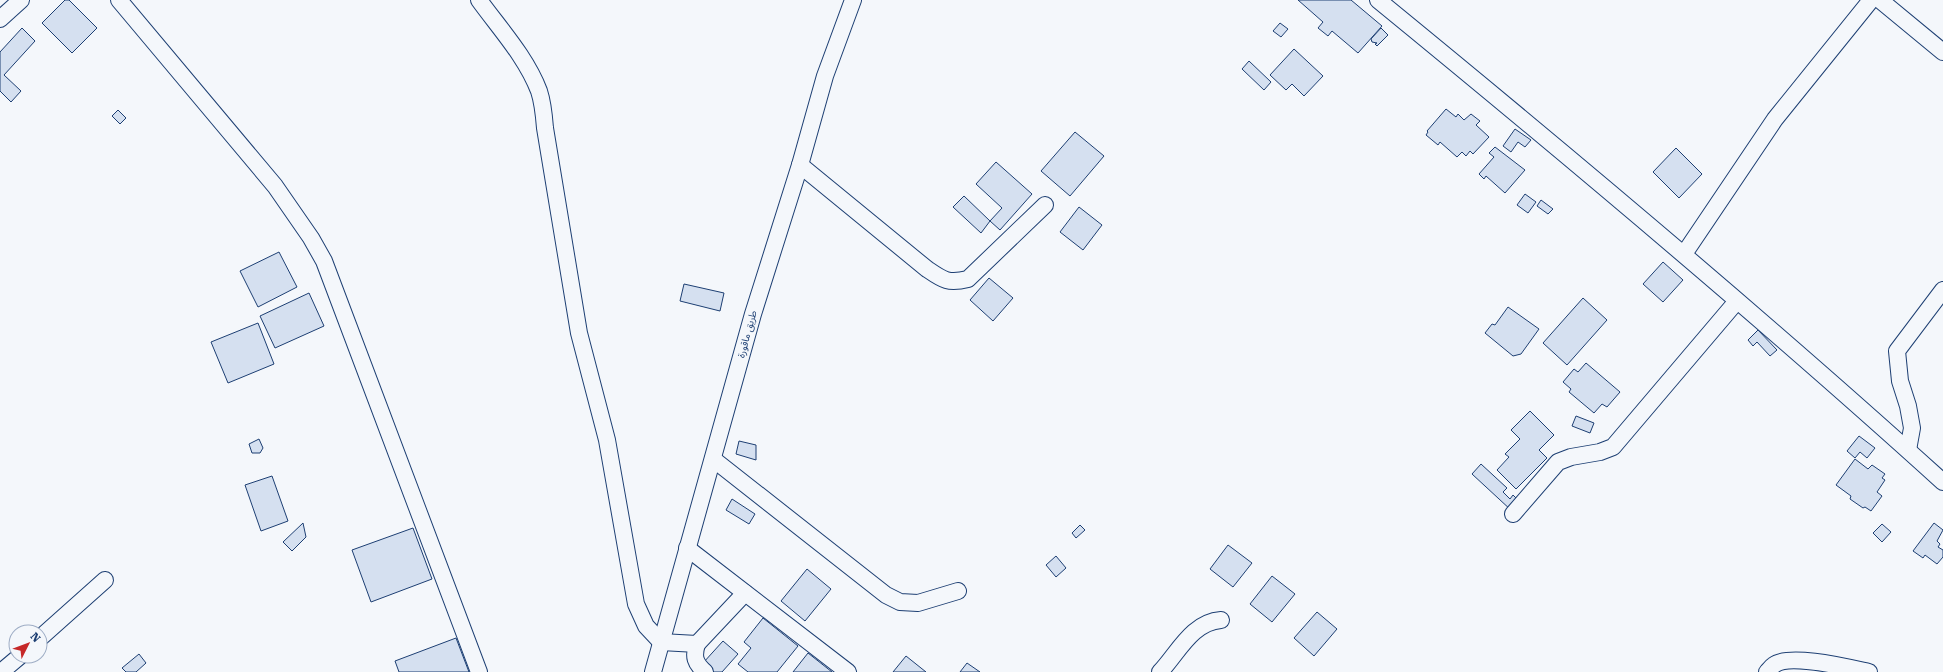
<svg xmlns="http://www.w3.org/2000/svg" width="1943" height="672" font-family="'Roboto Serif','Noto Sans Arabic',serif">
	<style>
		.building { fill: #d5e0f0; stroke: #1d3f73 }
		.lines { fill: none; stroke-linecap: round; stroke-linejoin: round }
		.minor-casing { stroke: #1d3f73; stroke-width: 18 }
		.minor { stroke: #f4f7fb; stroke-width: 16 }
		.labels { text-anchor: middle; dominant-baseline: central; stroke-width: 3; stroke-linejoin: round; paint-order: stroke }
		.street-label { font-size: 10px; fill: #1d3f73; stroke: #f4f7fb }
	</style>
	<rect width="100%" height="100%" fill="#f4f7fb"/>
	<!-- building -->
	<g class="building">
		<polygon points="65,0 69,0 97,28 72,53 42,23"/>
		<polygon points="1298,0 1351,0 1382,26 1358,53 1332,31 1328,36 1318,28 1323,22"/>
		<polygon points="1280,23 1288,29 1281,37 1273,31"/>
		<polygon points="22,28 35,41 4,75 21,91 11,102 0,91 0,52"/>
		<polygon points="1381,28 1388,35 1377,46 1375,44 1377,43 1372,42 1371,39"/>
		<polygon points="1294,49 1323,76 1304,96 1292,84 1286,90 1270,75"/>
		<polygon points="1249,61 1271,82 1264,90 1242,69"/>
		<polygon points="1446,109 1456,117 1458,114 1464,120 1471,114 1480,121 1476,125 1489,137 1473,154 1470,151 1466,156 1462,152 1457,157 1440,142 1438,145 1426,135 1428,132 1427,131"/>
		<polygon points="118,110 126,118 120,124 112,116"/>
		<polygon points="1515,129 1531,140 1525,147 1518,142 1511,152 1503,146"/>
		<polygon points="1075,132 1104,156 1070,196 1041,171"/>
		<polygon points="1495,147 1525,170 1505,193 1486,176 1484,179 1479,174 1494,157 1489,153"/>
		<polygon points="1676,148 1702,174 1679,198 1653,172"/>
		<polygon points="996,162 1032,194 1000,230 990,221 1002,208 976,184"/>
		<polygon points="1525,194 1536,202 1528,213 1517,205"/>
		<polygon points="964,196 990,221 981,233 953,207"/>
		<polygon points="1541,200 1553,209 1548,214 1537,206"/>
		<polygon points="1079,207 1102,225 1083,250 1060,232"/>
		<polygon points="279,252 297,287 258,307 240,271"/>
		<polygon points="1663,262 1683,280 1663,302 1643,284"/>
		<polygon points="989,278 1013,298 993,321 970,300"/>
		<polygon points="684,284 724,293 720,311 680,301"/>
		<polygon points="309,293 324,326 275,348 260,316"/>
		<polygon points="1583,298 1607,320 1567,365 1543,343"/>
		<polygon points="1508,307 1539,329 1521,354 1513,356 1485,333 1492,324 1495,325"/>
		<polygon points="258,323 274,364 228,383 211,342"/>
		<polygon points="1758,330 1777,350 1770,356 1757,342 1753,346 1748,340"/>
		<polygon points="1586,363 1620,392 1607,407 1602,404 1594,413 1569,392 1571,389 1563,382 1574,369 1578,372"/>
		<polygon points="1530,411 1554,435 1539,450 1547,458 1516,489 1497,470 1509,457 1505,454 1520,439 1511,430"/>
		<polygon points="1576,416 1594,423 1590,433 1572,426"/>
		<polygon points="1859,436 1875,448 1867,458 1860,452 1855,458 1847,451"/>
		<polygon points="259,439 263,448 260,453 252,453 249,444"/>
		<polygon points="739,441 756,445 756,460 736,454"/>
		<polygon points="1855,459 1868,469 1872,465 1885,474 1882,478 1885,480 1877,492 1882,496 1871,511 1865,507 1863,508 1850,499 1851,496 1836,485"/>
		<polygon points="1481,464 1507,488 1503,492 1510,499 1513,495 1520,502 1512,511 1472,474"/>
		<polygon points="272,476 288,521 261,531 245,485"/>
		<polygon points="732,499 755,514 749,524 726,510"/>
		<polygon points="303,523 306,537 292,551 283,542"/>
		<polygon points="1934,523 1943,530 1937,541 1940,544 1938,547 1943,550 1943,557 1937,564 1925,555 1923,558 1913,551"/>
		<polygon points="1882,524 1891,532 1882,542 1873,533"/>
		<polygon points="1080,525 1085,530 1076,538 1072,533"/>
		<polygon points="413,528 432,579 371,602 352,550"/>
		<polygon points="1228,545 1252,563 1233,587 1210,569"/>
		<polygon points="1056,556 1066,568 1056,577 1046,565"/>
		<polygon points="807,569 831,589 805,621 781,601"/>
		<polygon points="1272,576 1295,594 1272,622 1250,604"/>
		<polygon points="1317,612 1337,629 1314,656 1294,638"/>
		<polygon points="763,618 798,646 777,672 748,672 738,664 751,648 744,642"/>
		<polygon points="456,638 469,672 399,672 395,661"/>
		<polygon points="723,641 738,654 722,672 713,672 703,663"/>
		<polygon points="808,653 832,672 793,672"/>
		<polygon points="139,654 146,663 136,672 126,672 122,668"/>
		<polygon points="906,656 926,672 893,672"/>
		<polygon points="967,663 980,672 960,672"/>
	</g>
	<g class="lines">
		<defs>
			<g id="minor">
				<polyline points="119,0 275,186 311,238 324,261 479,672"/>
				<path d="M479,0C500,29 526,57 539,91C543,103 544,115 545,128L579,333L607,440L636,604L646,626L661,642L697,644C693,657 695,663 705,672"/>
				<path d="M1378,0C1570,157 1760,316 1943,482"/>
				<polyline points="1880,0 1943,52"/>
				<polyline points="0,19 21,0"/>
				<path d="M800,165L927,269C943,280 948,284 968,279L1045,205"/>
				<polyline points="1684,254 1775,119 1871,0"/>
				<polyline points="1908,450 1912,428 1908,406 1900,381 1897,351 1943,290"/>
				<polyline points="713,459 886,595 900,602 918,603 958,591"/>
				<polyline points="1513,514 1558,462 1571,457 1600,452 1613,447 1737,301"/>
				<polyline points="687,548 848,672"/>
				<polyline points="40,638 105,580"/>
				<polyline points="697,644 745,593"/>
				<polyline points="1,672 20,656"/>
				<polyline points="653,672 753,314 800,165 825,76 853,0"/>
				<path d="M1160,672C1178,653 1192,622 1221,620"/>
				<path d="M1767,672C1769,670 1771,667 1774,665C1789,653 1850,668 1869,672"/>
			</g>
		</defs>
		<!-- minor casing -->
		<use href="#minor" class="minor-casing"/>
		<!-- minor -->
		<use href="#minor" class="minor"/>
	</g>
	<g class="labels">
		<!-- street labels -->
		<g class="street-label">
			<text transform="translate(747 334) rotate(-75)">طريق ماقورة</text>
		</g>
	</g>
	<!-- north arrow -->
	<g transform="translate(28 644) rotate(48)"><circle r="19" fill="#f4f7fb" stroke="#9eadc5"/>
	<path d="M0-3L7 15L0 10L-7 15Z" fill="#c62828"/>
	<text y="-6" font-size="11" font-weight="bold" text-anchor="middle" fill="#1d3f73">N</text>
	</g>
</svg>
